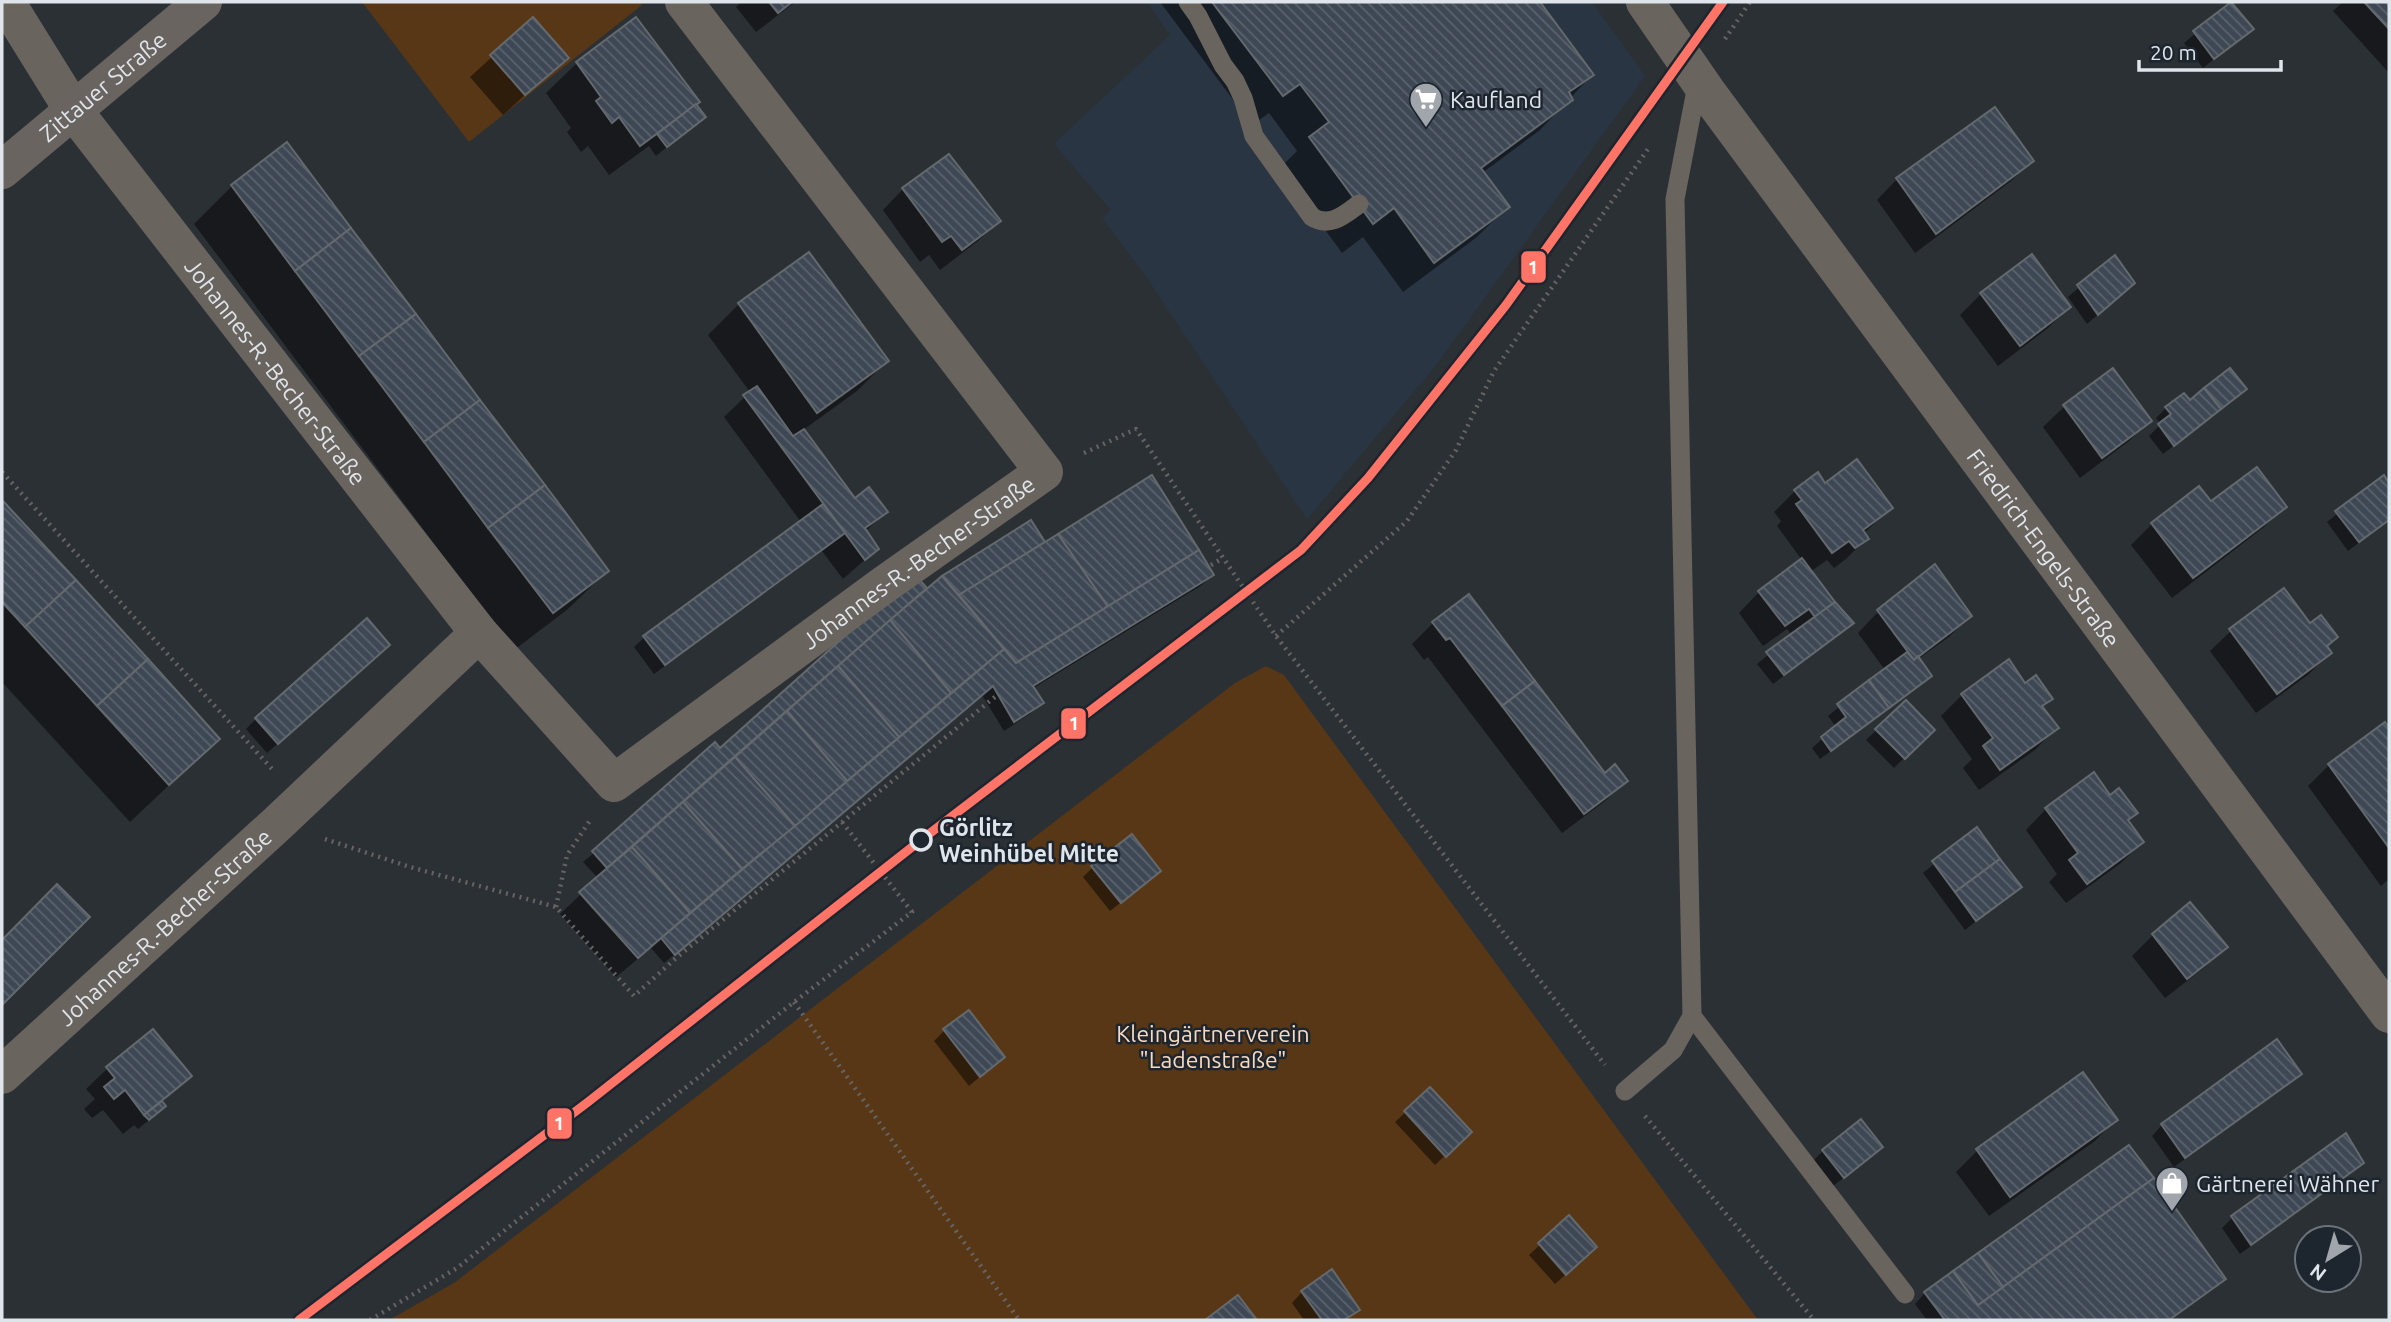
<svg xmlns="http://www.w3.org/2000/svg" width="2391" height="1322" font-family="Ubuntu,sans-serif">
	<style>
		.built { fill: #2a3543 }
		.garden { fill: #583716 }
		.shadow { fill: #0007 }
		.building { fill: url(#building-back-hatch); stroke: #64696d; stroke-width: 2 }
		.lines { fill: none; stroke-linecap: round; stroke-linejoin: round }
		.path { stroke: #666362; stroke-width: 4.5; stroke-dasharray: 2 5; stroke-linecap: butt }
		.lane { stroke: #6a645f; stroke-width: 19 }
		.street { stroke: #6a645f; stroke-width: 38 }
		.primary { stroke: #6a6460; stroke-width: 38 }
		.tram-1-casing { stroke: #1d252f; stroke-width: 14 }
		.tram-1 { stroke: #ff7466; stroke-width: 9 }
		.stop-dot { fill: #1d252f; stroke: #dfe5eb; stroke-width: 3.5 }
		.labels { text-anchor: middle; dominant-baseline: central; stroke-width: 5; stroke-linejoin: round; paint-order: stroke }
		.street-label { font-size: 23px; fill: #dfe5eb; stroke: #1d252f }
		.poi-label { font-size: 23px; fill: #dfe5eb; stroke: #1d252f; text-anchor: start }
		.stop-label { font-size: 23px; font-weight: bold; fill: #dfe5eb; stroke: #1d252f; text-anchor: start }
		.park-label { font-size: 23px; fill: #f9d9be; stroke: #1d252f }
		.line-badge { stroke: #1d252f; stroke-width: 2.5 }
		.badge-label { font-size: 19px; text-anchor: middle; font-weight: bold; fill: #fff }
	</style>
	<defs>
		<pattern id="building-back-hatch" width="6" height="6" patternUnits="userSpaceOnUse" patternTransform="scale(1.75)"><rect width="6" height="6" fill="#3e4854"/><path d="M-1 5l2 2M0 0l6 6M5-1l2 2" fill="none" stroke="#59626d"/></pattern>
	</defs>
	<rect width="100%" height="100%" fill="#2b3035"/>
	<!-- built -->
	<polygon class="built" points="1147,2 1592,2 1645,76 1437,364 1307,519 1143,272 1102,218 1111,210 1054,144 1170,35"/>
	<!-- garden -->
	<g class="garden">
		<polygon points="362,2 639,2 642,5 469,142"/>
		<polygon points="1266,666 1284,675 1758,1320 389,1320 454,1283 1235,683"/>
	</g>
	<!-- shadow -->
	<g class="shadow">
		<polygon points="741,2 795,2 756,32 736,7"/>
		<polygon points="1160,2 1503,2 1505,4 1509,2 1538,2 1592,75 1540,130 1482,173 1507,207 1477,237 1403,292 1363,237 1342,253 1280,168 1297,151 1269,113 1252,125"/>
		<polygon points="2343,2 2389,2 2389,73 2333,11"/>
		<polygon points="2232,3 2251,29 2203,68 2184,43"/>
		<polygon points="533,20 566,57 503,115 470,77"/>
		<polygon points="577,63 694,105 703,117 656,156 649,146 609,175 588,146 581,152 567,132 571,128 546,93"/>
		<polygon points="949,156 999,221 978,241 940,270 929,255 920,262 883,210 903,189"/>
		<polygon points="2032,160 2011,181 1915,253 1877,200 1897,179"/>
		<polygon points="232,186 607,571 568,609 514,650 194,224"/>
		<polygon points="809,254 887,361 857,391 803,430 855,501 885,512 865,532 877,549 843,579 822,551 654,674 634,647 645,637 801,522 724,417 750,392 708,335 739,304"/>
		<polygon points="2031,257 2069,307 2048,328 1998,366 1960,315 1981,294"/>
		<polygon points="2114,257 2123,293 2087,324 2068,297"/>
		<polygon points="2234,399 2163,454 2149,436 2161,424 2156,418 2166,408 2190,403"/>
		<polygon points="2064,407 2150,421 2129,441 2080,478 2043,427"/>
		<polygon points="2383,477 2389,486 2389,520 2348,551 2327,522"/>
		<polygon points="1825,485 1891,508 1863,534 1866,539 1846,559 1834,568 1827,560 1810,572 1851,623 1841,633 1773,684 1757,664 1792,635 1787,629 1763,646 1739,613 1759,592 1802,560 1777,526 1781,521 1774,512 1795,491"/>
		<polygon points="2,501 218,739 130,822 2,682"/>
		<polygon points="2211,503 2285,507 2264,527 2172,598 2131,545 2152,524"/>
		<polygon points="1030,523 1044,545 1212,575 1202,585 1032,689 1041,703 1031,713 1004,731 982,695 664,963 651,948 616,977 560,914 598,878 583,862 720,750 914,577 927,591 943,577"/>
		<polygon points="1469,596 1604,775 1626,781 1605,801 1562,833 1428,657 1424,660 1412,644 1433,623"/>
		<polygon points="1878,612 1970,616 1949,637 1918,659 1930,676 1920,686 1820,759 1812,748 1836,727 1828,716 1885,670 1858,633"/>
		<polygon points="2310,625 2336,637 2326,647 2330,653 2309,674 2256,713 2210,651 2231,631"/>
		<polygon points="377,655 267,753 246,729 256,719"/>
		<polygon points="2008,662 2025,685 2051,698 2041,708 2056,728 2036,749 1979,790 1963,768 1972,759 1941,716 1962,695"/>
		<polygon points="1906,702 1932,730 1894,768 1866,740"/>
		<polygon points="2385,724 2389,730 2389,879 2381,886 2308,786 2329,765"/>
		<polygon points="2109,797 2136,813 2127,822 2142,842 2121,863 2066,903 2049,882 2057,874 2026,830 2046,809"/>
		<polygon points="1977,829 2019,887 1965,930 1923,873"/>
		<polygon points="1093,867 1148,881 1110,911 1083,877"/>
		<polygon points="2153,935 2226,947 2205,967 2165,998 2132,956"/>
		<polygon points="153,1031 190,1076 161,1103 154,1116 138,1129 134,1125 123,1134 103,1110 92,1118 84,1109 95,1099 86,1089 107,1069"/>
		<polygon points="944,1031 1003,1057 969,1086 934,1041"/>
		<polygon points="2277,1041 2300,1073 2290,1083 2174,1167 2152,1136 2162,1125"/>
		<polygon points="2083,1075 2115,1120 2095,1141 1989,1216 1956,1172 1977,1151"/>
		<polygon points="1430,1090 1470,1132 1435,1165 1395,1122"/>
		<polygon points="2345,1136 2362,1162 2351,1173 2240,1254 2222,1228 2232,1218"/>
		<polygon points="1823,1151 1870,1157 1833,1186 1813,1161"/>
		<polygon points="1569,1218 1585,1257 1555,1284 1529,1255"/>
		<polygon points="2224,1279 2214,1289 2170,1320 1927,1320 1915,1304 1925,1293"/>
		<polygon points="1302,1292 1358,1309 1346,1320 1304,1320 1292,1303"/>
	</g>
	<!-- building -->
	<g class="building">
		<polygon points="769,2 792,2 778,13"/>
		<polygon points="1212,2 1540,2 1594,75 1569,92 1573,100 1481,168 1510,207 1434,263 1394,208 1373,224 1309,137 1329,122 1300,84 1283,96"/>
		<polygon points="2231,2 2254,29 2214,59 2193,31"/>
		<polygon points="2364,2 2389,2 2389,29"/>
		<polygon points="533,17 569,58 525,95 490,55"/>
		<polygon points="636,17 700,102 640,146 619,117 612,123 596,101 601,97 576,62"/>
		<polygon points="696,104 706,117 667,147 657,134"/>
		<polygon points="1995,107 2034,161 1936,234 1896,178"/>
		<polygon points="287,142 351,228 295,271 231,185"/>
		<polygon points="949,154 1001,221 962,250 951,236 942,242 902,188"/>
		<polygon points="351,228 416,314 359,356 295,271"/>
		<polygon points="809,252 889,361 817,413 738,303"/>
		<polygon points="2032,254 2071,307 2020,346 1980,293"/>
		<polygon points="2115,255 2135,283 2098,315 2077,285"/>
		<polygon points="416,314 480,400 424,442 359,356"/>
		<polygon points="2113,368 2152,421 2102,458 2063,405"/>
		<polygon points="2230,368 2247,389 2221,409 2204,388"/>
		<polygon points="757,386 793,436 804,429 855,498 869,487 888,512 865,528 879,549 865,560 743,395"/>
		<polygon points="2204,388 2221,409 2174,446 2158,424 2171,414 2165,407 2184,393 2190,400"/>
		<polygon points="480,400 545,485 488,528 424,442"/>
		<polygon points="1857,459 1893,508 1863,530 1869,539 1855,548 1849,541 1832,553 1796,504 1802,500 1794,490 1818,472 1825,483"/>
		<polygon points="2257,467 2287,507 2193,578 2151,523 2199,486 2211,501"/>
		<polygon points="1152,475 1199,550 1108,607 1058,534"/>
		<polygon points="2384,475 2389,483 2389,520 2359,542 2335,511"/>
		<polygon points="545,485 609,571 553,613 488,528"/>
		<polygon points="3,501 76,580 25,627 2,602"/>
		<polygon points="823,504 845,533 665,665 643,636"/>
		<polygon points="1031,520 1045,542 959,595 942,576"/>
		<polygon points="1058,534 1108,607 1016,663 959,595"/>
		<polygon points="1199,550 1214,575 1033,686 1044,703 1014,722 993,686 675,955 661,938 1004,649 1016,663"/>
		<polygon points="1802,558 1835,602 1815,617 1809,609 1785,626 1758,591"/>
		<polygon points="1935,564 1972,616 1914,660 1877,610"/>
		<polygon points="914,574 927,588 607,868 592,851 715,742 720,748"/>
		<polygon points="942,576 1004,649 951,693 890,620"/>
		<polygon points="76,580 148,659 97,706 25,627"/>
		<polygon points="2284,588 2310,623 2321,615 2338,637 2327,646 2332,653 2277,694 2229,629"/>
		<polygon points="1469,594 1535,681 1502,706 1450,638 1446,640 1432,622"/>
		<polygon points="1835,602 1854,623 1784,675 1766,652"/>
		<polygon points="367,618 390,645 278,744 255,718"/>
		<polygon points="890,620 951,693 899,737 838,666"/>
		<polygon points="1907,652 1914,660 1918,656 1932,676 1889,708 1869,680"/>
		<polygon points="148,659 220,739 169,785 97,706"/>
		<polygon points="2009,659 2025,683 2036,675 2053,699 2042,706 2059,728 2000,770 1983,746 1993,738 1961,694"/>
		<polygon points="838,666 899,737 847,781 787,711"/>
		<polygon points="1869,680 1889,708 1831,751 1821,737 1846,717 1837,704"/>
		<polygon points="1535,681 1605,773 1615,764 1628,781 1584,814 1502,706"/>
		<polygon points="1906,700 1935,730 1905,759 1875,729"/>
		<polygon points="787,711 847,781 795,826 735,757"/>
		<polygon points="2385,722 2389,727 2389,848 2328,764"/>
		<polygon points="735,757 795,826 742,869 683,802"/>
		<polygon points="2094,772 2110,795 2119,788 2138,813 2128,820 2144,842 2087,884 2069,860 2078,853 2045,808"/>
		<polygon points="683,802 742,869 690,913 632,847"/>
		<polygon points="1977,827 2000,859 1955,892 1932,861"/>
		<polygon points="1132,834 1161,871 1121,903 1091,866"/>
		<polygon points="632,847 690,913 638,958 579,892"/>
		<polygon points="2000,859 2022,887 1976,921 1955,892"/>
		<polygon points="57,884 90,917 2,1005 2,940"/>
		<polygon points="2190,902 2228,947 2187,979 2152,934"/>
		<polygon points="969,1010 1005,1057 980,1077 943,1029"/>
		<polygon points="153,1029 192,1076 144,1115 125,1090 114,1099 104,1087 115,1078 106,1067"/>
		<polygon points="2277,1039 2302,1074 2185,1158 2161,1124"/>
		<polygon points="2083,1072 2118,1120 2010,1197 1976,1149"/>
		<polygon points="1430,1087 1472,1132 1446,1157 1404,1111"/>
		<polygon points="162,1101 166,1106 149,1120 144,1115"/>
		<polygon points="1861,1119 1883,1147 1844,1178 1822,1150"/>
		<polygon points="2346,1133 2364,1163 2251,1245 2231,1216"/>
		<polygon points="2129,1145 2154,1178 2003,1287 1978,1253"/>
		<polygon points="2154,1178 2226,1279 2169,1320 1945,1320 1924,1292 1953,1271 1978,1305"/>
		<polygon points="1569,1215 1597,1247 1566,1275 1538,1243"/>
		<polygon points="1978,1253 2003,1287 1978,1305 1953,1271"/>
		<polygon points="1332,1269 1360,1310 1344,1320 1322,1320 1301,1291"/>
		<polygon points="1238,1295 1257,1320 1205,1320"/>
	</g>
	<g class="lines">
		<!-- path -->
		<g class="path">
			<polyline points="1725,39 1750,2"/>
			<polyline points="1084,453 1136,429 1276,636 1605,1065"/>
			<polyline points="2,472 272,769"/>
			<polyline points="1211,565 1223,558"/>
			<polyline points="1276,636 1407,521 1456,450 1494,371 1648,149"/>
			<polyline points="325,839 410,867 556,907 634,996 675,959 996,696"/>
			<polyline points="556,907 567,855 591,819"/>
			<polyline points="794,1002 1019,1320"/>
			<polyline points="1645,1116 1814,1320"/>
			<polyline points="370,1320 457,1268 794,1002 912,912 842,822"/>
		</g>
		<!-- lane -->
		<g class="lane">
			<path d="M1188,2L1198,16L1223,65L1235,81L1243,98L1254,136L1312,217C1330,228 1344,215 1359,204"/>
			<polyline points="1692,1016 1905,1294"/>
			<polyline points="1625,1091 1673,1050 1692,1016 1675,199 1698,80"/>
		</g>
		<!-- street -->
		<g class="street">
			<path id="s1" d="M6,2L73,110L479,633L614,783L885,584L1044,472L684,2"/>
			<path id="s2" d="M1645,2L1707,92L2389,1014"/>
			<path id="s3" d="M2,1075L278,823L479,633"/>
		</g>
		<!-- primary -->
		<path class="primary" id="s4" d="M2,170L203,2"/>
		<defs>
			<polyline id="tram-1" points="299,1320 588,1102 921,840 1301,550 1368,478 1506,305 1723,2"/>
		</defs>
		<!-- tram-1 casing -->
		<use href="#tram-1" class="tram-1-casing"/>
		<!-- tram-1 -->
		<use href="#tram-1" class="tram-1"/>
	</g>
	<!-- icons -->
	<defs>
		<symbol id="supermarket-pin" viewBox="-11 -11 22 30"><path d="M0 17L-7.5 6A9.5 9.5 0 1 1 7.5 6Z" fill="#a0a6ab" stroke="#1d252f"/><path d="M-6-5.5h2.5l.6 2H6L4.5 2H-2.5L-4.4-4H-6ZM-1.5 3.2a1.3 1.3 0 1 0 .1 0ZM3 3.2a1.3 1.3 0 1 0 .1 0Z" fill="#fff"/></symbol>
		<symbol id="shop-pin" viewBox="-11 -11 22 30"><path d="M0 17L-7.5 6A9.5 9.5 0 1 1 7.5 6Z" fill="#a0a6ab" stroke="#1d252f"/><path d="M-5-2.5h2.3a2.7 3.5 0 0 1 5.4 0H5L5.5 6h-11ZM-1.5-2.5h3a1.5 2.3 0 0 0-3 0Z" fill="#fff"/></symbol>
	</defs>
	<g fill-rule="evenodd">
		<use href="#supermarket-pin" x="1407" y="80" width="38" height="52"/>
		<use href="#shop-pin" x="2153" y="1164" width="38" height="52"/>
	</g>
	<!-- markers -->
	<circle class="stop-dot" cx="921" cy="840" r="10"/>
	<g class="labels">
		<!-- street labels -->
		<g class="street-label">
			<text stroke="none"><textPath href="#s4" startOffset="131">Zittauer Straße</textPath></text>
			<text stroke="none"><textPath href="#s1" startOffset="458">Johannes-R.-Becher-Straße</textPath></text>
			<text stroke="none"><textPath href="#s2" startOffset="676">Friedrich-Engels-Straße</textPath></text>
			<text stroke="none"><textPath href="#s1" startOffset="1367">Johannes-R.-Becher-Straße</textPath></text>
			<text stroke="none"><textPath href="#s3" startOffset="220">Johannes-R.-Becher-Straße</textPath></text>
		</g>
		<!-- poi labels -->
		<g class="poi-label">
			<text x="1450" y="99">Kaufland</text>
			<text x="2196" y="1183">Gärtnerei Wähner</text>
		</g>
		<!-- stop labels -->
		<g class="stop-label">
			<text x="939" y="827">Görlitz<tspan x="939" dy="26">Weinhübel Mitte</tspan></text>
		</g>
		<!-- park labels -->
		<g class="park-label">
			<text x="1213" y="1033">Kleingärtnerverein<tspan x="1213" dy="26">"Ladenstraße"</tspan></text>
		</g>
	</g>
	<g class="line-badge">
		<rect x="1520" y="250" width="27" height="34" rx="7" fill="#ff7466"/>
		<rect x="1060" y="707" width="27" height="33" rx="7" fill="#ff7466"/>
		<rect x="546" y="1107" width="27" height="33" rx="7" fill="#ff7466"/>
	</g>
	<g class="badge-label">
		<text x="1533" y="274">1</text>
		<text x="1074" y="730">1</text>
		<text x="559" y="1130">1</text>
	</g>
	<!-- border -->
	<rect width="2391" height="1322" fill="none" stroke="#dfe5eb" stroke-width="7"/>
	<!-- north arrow -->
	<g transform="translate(2328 1259) rotate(217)"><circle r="33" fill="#1d252f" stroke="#6b727a" stroke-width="2"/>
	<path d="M0-5L12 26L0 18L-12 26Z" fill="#a0a6ab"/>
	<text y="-10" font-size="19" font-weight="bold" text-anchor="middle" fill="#dfe5eb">N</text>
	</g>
	<!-- scale -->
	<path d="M2139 60v10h142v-10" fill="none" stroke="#dfe5eb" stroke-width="3.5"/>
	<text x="2150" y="60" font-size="21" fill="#dfe5eb" stroke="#1d252f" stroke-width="5" paint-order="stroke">20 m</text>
</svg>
